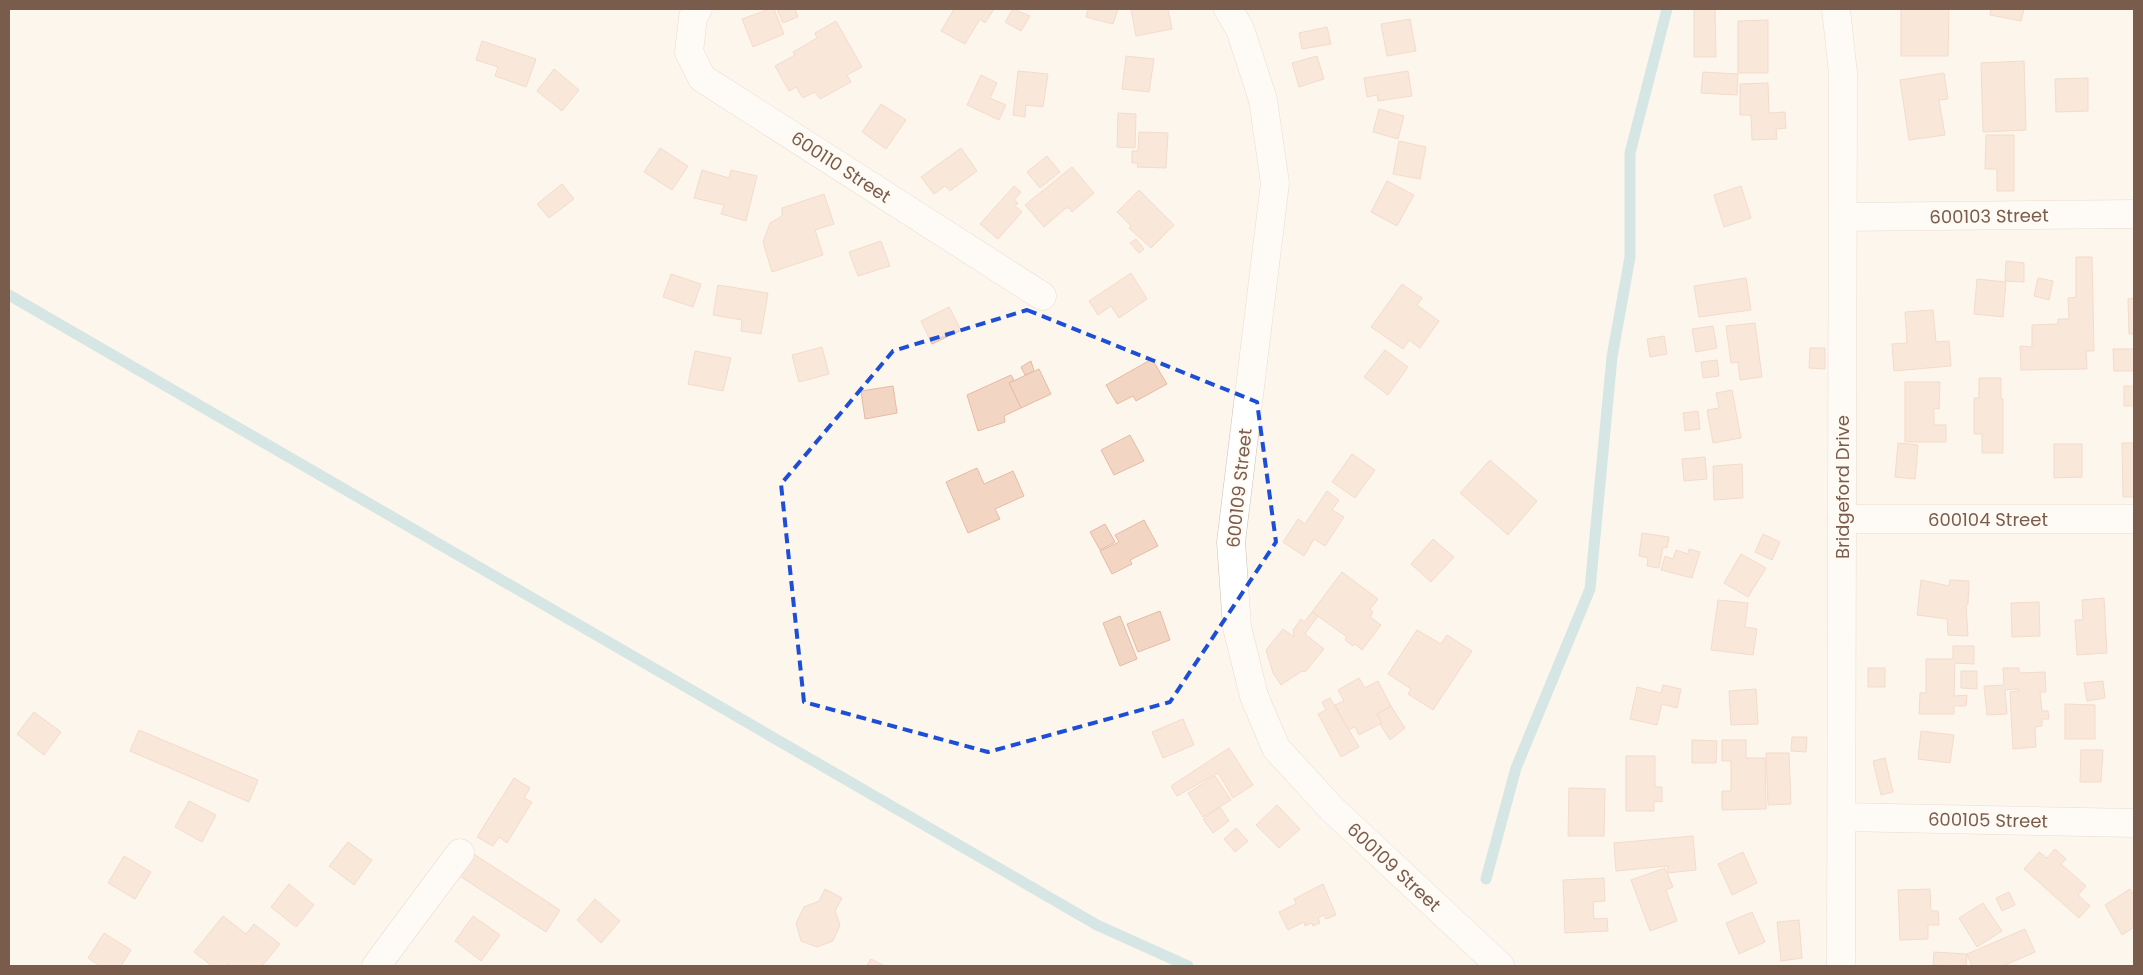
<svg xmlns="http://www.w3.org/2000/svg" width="2143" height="975" font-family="Poppins,sans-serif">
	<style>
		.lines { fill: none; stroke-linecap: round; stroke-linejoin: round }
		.stream { stroke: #a5d3da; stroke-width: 11 }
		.building { fill: #f3d5c3; stroke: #e6bba3 }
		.minor-casing { stroke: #d1beb0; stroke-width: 29 }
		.minor { stroke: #fff; stroke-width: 28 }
		.marked { fill: none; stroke: #1d4ed8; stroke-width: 4; stroke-dasharray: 10 6; stroke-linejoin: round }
		.labels { text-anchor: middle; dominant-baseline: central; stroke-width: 4; stroke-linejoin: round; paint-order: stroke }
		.street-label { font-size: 18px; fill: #7a5c4d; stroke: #fffaf3 }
	</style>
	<rect width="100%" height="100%" fill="#fdf6ec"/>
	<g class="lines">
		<!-- stream -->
		<g class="stream">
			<polyline points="9,295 1097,925 1188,966"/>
			<polyline points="1486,879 1516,768 1590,589 1612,357 1630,257 1630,153 1667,9"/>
		</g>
	</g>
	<!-- building -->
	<g class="building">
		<polygon points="770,9 774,9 784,34 753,47 742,19"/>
		<polygon points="777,9 795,9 798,17 783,23"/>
		<polygon points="954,9 994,9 985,23 980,19 965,44 941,31"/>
		<polygon points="1013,9 1030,16 1021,31 1005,22"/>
		<polygon points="1088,9 1118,9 1113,24 1086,17"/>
		<polygon points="1131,9 1168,9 1172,29 1136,36"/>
		<polygon points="1694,9 1715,9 1716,57 1694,57"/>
		<polygon points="1901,9 1949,9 1948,56 1901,56"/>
		<polygon points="1991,9 2024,9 2021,21 1990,15"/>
		<polygon points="1410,19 1416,51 1387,56 1381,24"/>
		<polygon points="1768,20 1768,73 1738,73 1738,21"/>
		<polygon points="836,21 862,67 847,75 851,82 820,99 815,92 803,98 796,87 789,91 775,66 795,55 793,52 817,38 815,33"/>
		<polygon points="1327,27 1331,44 1302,49 1299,33"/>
		<polygon points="482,41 536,59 526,87 495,76 498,67 476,60"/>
		<polygon points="1126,56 1154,59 1149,92 1122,89"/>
		<polygon points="1317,56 1324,79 1299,87 1292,63"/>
		<polygon points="2024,61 2026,130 1983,132 1981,63"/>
		<polygon points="554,69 579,90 562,111 537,91"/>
		<polygon points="1018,71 1048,74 1043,107 1026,105 1025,117 1013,115"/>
		<polygon points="1408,71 1412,96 1378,101 1377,95 1367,97 1364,78"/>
		<polygon points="1703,72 1738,74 1737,95 1701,93"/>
		<polygon points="1944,73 1948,99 1939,100 1945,135 1909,140 1900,80"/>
		<polygon points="981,75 997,83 990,98 1006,105 999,120 967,105"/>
		<polygon points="2088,78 2088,111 2056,112 2055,79"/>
		<polygon points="1768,83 1769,113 1785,112 1786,128 1776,129 1777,139 1752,140 1751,115 1740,115 1740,84"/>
		<polygon points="881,104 906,120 886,149 862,132"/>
		<polygon points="1379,109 1404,116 1398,139 1373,132"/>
		<polygon points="1118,113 1136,114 1135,148 1117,147"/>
		<polygon points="1139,132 1168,133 1166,168 1137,167 1138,163 1132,163 1132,151 1138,151"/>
		<polygon points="1986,135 2014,135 2014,191 1997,191 1997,169 1985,169"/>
		<polygon points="1399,141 1426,147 1420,179 1393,174"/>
		<polygon points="660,148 688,166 672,190 644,172"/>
		<polygon points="961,148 977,171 950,191 945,186 934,194 921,177"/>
		<polygon points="1047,156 1060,172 1040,188 1027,172"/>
		<polygon points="1072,167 1094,193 1072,212 1069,208 1066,208 1044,227 1025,205"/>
		<polygon points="702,170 729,178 731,170 757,176 746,221 721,214 724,205 694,198"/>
		<polygon points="1387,181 1414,195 1397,226 1371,212"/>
		<polygon points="562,184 574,199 549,218 537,204"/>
		<polygon points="1014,186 1021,192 1014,200 1018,203 1015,206 1022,212 998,239 980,224"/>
		<polygon points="1741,186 1751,218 1724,227 1714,195"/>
		<polygon points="1139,190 1174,225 1151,248 1129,228 1131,226 1117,212"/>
		<polygon points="824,194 834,224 815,230 823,255 772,272 763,242 770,223 782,216 782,208"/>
		<polygon points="1136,239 1144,249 1139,253 1130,243"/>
		<polygon points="881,241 890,266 858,276 849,252"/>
		<polygon points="2076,257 2092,257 2094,351 2086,351 2087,369 2021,370 2020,346 2032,347 2032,325 2058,324 2058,319 2069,319 2068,298 2076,297"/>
		<polygon points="2006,261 2024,263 2024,282 2005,281"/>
		<polygon points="1131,273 1147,299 1119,318 1111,306 1098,315 1089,301"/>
		<polygon points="671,274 701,284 693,307 663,297"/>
		<polygon points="1746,278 1751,310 1699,317 1694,286"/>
		<polygon points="2038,278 2053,281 2049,300 2034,296"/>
		<polygon points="1977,279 2006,282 2003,317 1974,314"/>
		<polygon points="1402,284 1422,298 1417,305 1439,321 1420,348 1409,340 1403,349 1371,327"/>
		<polygon points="718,285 768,293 761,334 741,331 742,320 713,315"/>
		<polygon points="2134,298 2134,334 2129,334 2128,299"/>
		<polygon points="949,307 961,330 932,344 921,321"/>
		<polygon points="1933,310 1936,342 1949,341 1951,366 1894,371 1892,344 1907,343 1905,312"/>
		<polygon points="1755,323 1762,377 1740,380 1738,362 1731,363 1726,326"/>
		<polygon points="1713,326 1717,348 1696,352 1692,329"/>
		<polygon points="1664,336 1667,354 1650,357 1647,339"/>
		<polygon points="822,347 829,374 799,382 792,355"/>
		<polygon points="1810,348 1825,348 1825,369 1809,368"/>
		<polygon points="2113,349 2134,349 2134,371 2114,371"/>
		<polygon points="1385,350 1408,367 1388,395 1364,377"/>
		<polygon points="695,351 731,358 723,391 688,384"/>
		<polygon points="1152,359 1167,384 1136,401 1133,396 1117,404 1106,385"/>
		<polygon points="1717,360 1719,376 1703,378 1701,362"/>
		<polygon points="1031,361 1034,371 1025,375 1021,367"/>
		<polygon points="1039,369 1051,394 1021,408 1009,383"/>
		<polygon points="1011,375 1014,380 1009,383 1021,408 1004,416 1005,422 978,431 967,395"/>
		<polygon points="1979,378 2001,378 2001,399 2003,399 2003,453 1982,453 1982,434 1974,434 1974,398 1979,398"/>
		<polygon points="1905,382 1940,382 1939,409 1934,408 1934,425 1946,425 1946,442 1905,442"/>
		<polygon points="893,386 897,413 865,419 861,391"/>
		<rect x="2124" y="386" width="10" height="20"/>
		<polygon points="1732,390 1741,438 1713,443 1707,410 1719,408 1716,393"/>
		<polygon points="1698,411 1700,429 1685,431 1683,413"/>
		<polygon points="1130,435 1144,461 1114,475 1101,450"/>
		<polygon points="1898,443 1918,445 1915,479 1895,477"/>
		<polygon points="2122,443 2134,443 2134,497 2123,497"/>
		<polygon points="2054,444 2082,444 2082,477 2054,478"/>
		<polygon points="1352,454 1375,470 1355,498 1332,482"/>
		<polygon points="1705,457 1707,479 1684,481 1682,459"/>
		<polygon points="1490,460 1537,501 1508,535 1460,493"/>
		<polygon points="1742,464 1743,498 1714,500 1713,466"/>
		<polygon points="977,468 984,484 1013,471 1024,496 995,509 1000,519 968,533 946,482"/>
		<polygon points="1327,491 1339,500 1332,510 1344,517 1325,546 1314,539 1304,556 1283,542 1298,519 1305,524"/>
		<polygon points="1144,520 1158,546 1130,560 1132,564 1112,574 1100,551 1119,542 1115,535"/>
		<polygon points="1105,524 1115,542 1100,550 1090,532"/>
		<polygon points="1642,533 1669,537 1667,548 1663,547 1659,568 1647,566 1648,558 1639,556"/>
		<polygon points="1763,534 1780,542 1772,560 1755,552"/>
		<polygon points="1433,539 1454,557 1431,582 1411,564"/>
		<polygon points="1689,549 1700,552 1692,578 1661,570 1665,556 1673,559 1676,550 1688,554"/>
		<polygon points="1741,554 1766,568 1748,597 1724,583"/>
		<polygon points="1342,572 1378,599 1370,609 1373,612 1370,617 1381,625 1362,650 1355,644 1353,646 1345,640 1347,637 1312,612"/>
		<polygon points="1921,580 1949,586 1950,580 1969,581 1968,604 1966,605 1968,636 1948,635 1947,619 1917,615"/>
		<polygon points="2104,598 2107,653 2077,655 2075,620 2083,620 2082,600"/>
		<polygon points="1718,600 1748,603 1745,627 1757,629 1753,655 1711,650"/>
		<polygon points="2039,602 2040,636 2012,637 2011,603"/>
		<polygon points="1160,611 1170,640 1138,652 1127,624"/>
		<polygon points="1312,612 1318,616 1305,634 1324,649 1305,672 1302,671 1281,685 1273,673 1266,650 1283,629 1294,637 1293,630 1301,619 1304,622"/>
		<polygon points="1120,616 1137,659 1120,666 1103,623"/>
		<polygon points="1417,630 1441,644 1447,635 1472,651 1433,710 1408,694 1411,689 1388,674"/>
		<polygon points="1953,646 1974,646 1974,664 1955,663 1954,696 1967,695 1966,706 1954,706 1954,714 1919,714 1920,693 1926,693 1926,659 1953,659"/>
		<rect x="1868" y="668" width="17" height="19"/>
		<polygon points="2003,668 2019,668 2019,673 2045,672 2046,692 2040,692 2042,711 2048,711 2049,719 2042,719 2042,726 2035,727 2036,747 2013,749 2010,692 2019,691 2019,689 2005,690 2007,714 1987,715 1984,686 2004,685"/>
		<polygon points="1961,671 1977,671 1977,689 1961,688"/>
		<polygon points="1359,678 1365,688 1378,681 1391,706 1377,714 1382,723 1359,735 1355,727 1348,730 1335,705 1344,701 1338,690"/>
		<polygon points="2103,681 2105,698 2087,701 2084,683"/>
		<polygon points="1663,685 1681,689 1677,708 1662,704 1657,725 1630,719 1637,687 1661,693"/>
		<polygon points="1756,689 1758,724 1731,725 1729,691"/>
		<polygon points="1330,698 1359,747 1341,757 1318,714 1326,710 1322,702"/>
		<polygon points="2065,704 2095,705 2095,739 2065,739"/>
		<polygon points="1391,706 1405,728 1390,740 1380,724 1382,723 1377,714"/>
		<polygon points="34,712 61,732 44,755 17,734"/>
		<polygon points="1183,719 1194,745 1163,758 1152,732"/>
		<polygon points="139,730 258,780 249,802 130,751"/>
		<polygon points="1921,731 1954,735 1950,763 1918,759"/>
		<polygon points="1792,737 1807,737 1806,752 1791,751"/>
		<polygon points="1692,740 1717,741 1716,763 1692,763"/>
		<polygon points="1722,740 1746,740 1746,758 1765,758 1766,809 1722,810 1722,791 1731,791 1731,761 1722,761"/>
		<polygon points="1229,748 1253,785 1233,798 1218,773 1177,796 1171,786"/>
		<polygon points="2081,750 2103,750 2101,782 2080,782"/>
		<polygon points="1766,753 1789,753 1791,804 1768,805"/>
		<polygon points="1626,756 1655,756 1655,787 1662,787 1662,802 1654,801 1654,811 1626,811"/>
		<polygon points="1885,758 1893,792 1881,795 1873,761"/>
		<polygon points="1215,776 1231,800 1203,817 1188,793"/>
		<polygon points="514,778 530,788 524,798 532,802 507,843 499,837 493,846 477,837"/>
		<polygon points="1569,788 1605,789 1604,836 1568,836"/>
		<polygon points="189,801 216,815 202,842 175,827"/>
		<polygon points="1277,805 1300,829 1279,848 1256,825"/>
		<polygon points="1220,807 1229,821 1213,833 1203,819"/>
		<polygon points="1236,828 1248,841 1235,852 1224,839"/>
		<polygon points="1693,836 1696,870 1668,873 1668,866 1616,871 1614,843"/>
		<polygon points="348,842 372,860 354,885 329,866"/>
		<polygon points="2055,849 2066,859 2061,864 2086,886 2078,895 2090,906 2079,918 2024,869 2039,852 2047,858"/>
		<polygon points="1743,852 1757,883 1732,895 1718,864"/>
		<polygon points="472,853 560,910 546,932 458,875"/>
		<polygon points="124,856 151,872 135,899 108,883"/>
		<polygon points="1665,868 1673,887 1666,890 1677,921 1650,931 1631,880"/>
		<polygon points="1604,878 1605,901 1593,902 1594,919 1607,918 1608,931 1565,933 1563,880"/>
		<polygon points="289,884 314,905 296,927 271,907"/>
		<polygon points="1323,884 1336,915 1326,919 1324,915 1318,918 1320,923 1313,926 1312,923 1305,926 1304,922 1288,930 1279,912 1296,904 1294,899"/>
		<polygon points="825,889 842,898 835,911 840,925 833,941 817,947 801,941 796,923 804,907 819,901"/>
		<polygon points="1930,889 1931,911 1938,911 1939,925 1928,925 1928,939 1900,940 1898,890"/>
		<polygon points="2130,889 2134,896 2134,927 2122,935 2105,905"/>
		<polygon points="2009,892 2015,905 2002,911 1996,898"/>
		<polygon points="595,899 620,921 601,943 577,920"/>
		<polygon points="1983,903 2002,931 1977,947 1959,918"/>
		<polygon points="1752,912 1765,942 1739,954 1726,923"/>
		<polygon points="223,916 246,934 254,924 280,944 262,966 231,966 228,964 226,966 212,966 194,952"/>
		<polygon points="473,916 500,935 481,961 455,941"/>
		<polygon points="1799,920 1802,958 1781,961 1777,922"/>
		<polygon points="2025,929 2035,952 2003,966 1972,966 1967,954"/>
		<polygon points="104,933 131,950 121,966 100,966 88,958"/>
		<polygon points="1934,952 1967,954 1966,966 1933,965"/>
		<polygon points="871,959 885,966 867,966"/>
	</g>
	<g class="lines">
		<defs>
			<g id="minor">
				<polyline points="698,9 693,17 689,52 702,78 1042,296"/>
				<polyline points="1228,9 1240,29 1263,100 1275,183 1231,542 1237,627 1254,696 1276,748 1332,809 1500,966"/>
				<polyline points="1836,9 1843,73 1841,966"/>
				<polyline points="1843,217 2134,214"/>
				<polyline points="1842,519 2134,519"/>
				<polyline points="1842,817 2134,823"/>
				<polyline points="376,966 460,853"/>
			</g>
		</defs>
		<!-- minor casing -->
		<use href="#minor" class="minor-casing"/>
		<!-- minor -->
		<use href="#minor" class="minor"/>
	</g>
	<!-- marked area -->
	<path d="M0 0H2143V975H0ZM1027,310L1257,402L1276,542L1170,702L988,752L804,702L781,484L893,351Z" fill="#fdf6ec" fill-opacity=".55" fill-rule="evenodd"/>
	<path class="marked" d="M1027,310L1257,402L1276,542L1170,702L988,752L804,702L781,484L893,351Z"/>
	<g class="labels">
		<!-- street labels -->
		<g class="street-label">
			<text transform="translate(841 167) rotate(33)">600110 Street</text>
			<text transform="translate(1989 216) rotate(-1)">600103 Street</text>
			<text transform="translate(1842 487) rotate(-90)">Bridgeford Drive</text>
			<text transform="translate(1239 488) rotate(-84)">600109 Street</text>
			<text x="1988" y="519">600104 Street</text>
			<text transform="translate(1988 820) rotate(1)">600105 Street</text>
			<text transform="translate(1394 867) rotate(43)">600109 Street</text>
		</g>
	</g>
	<!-- border -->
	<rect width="2143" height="975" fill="none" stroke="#7a5c4d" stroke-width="20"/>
</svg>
